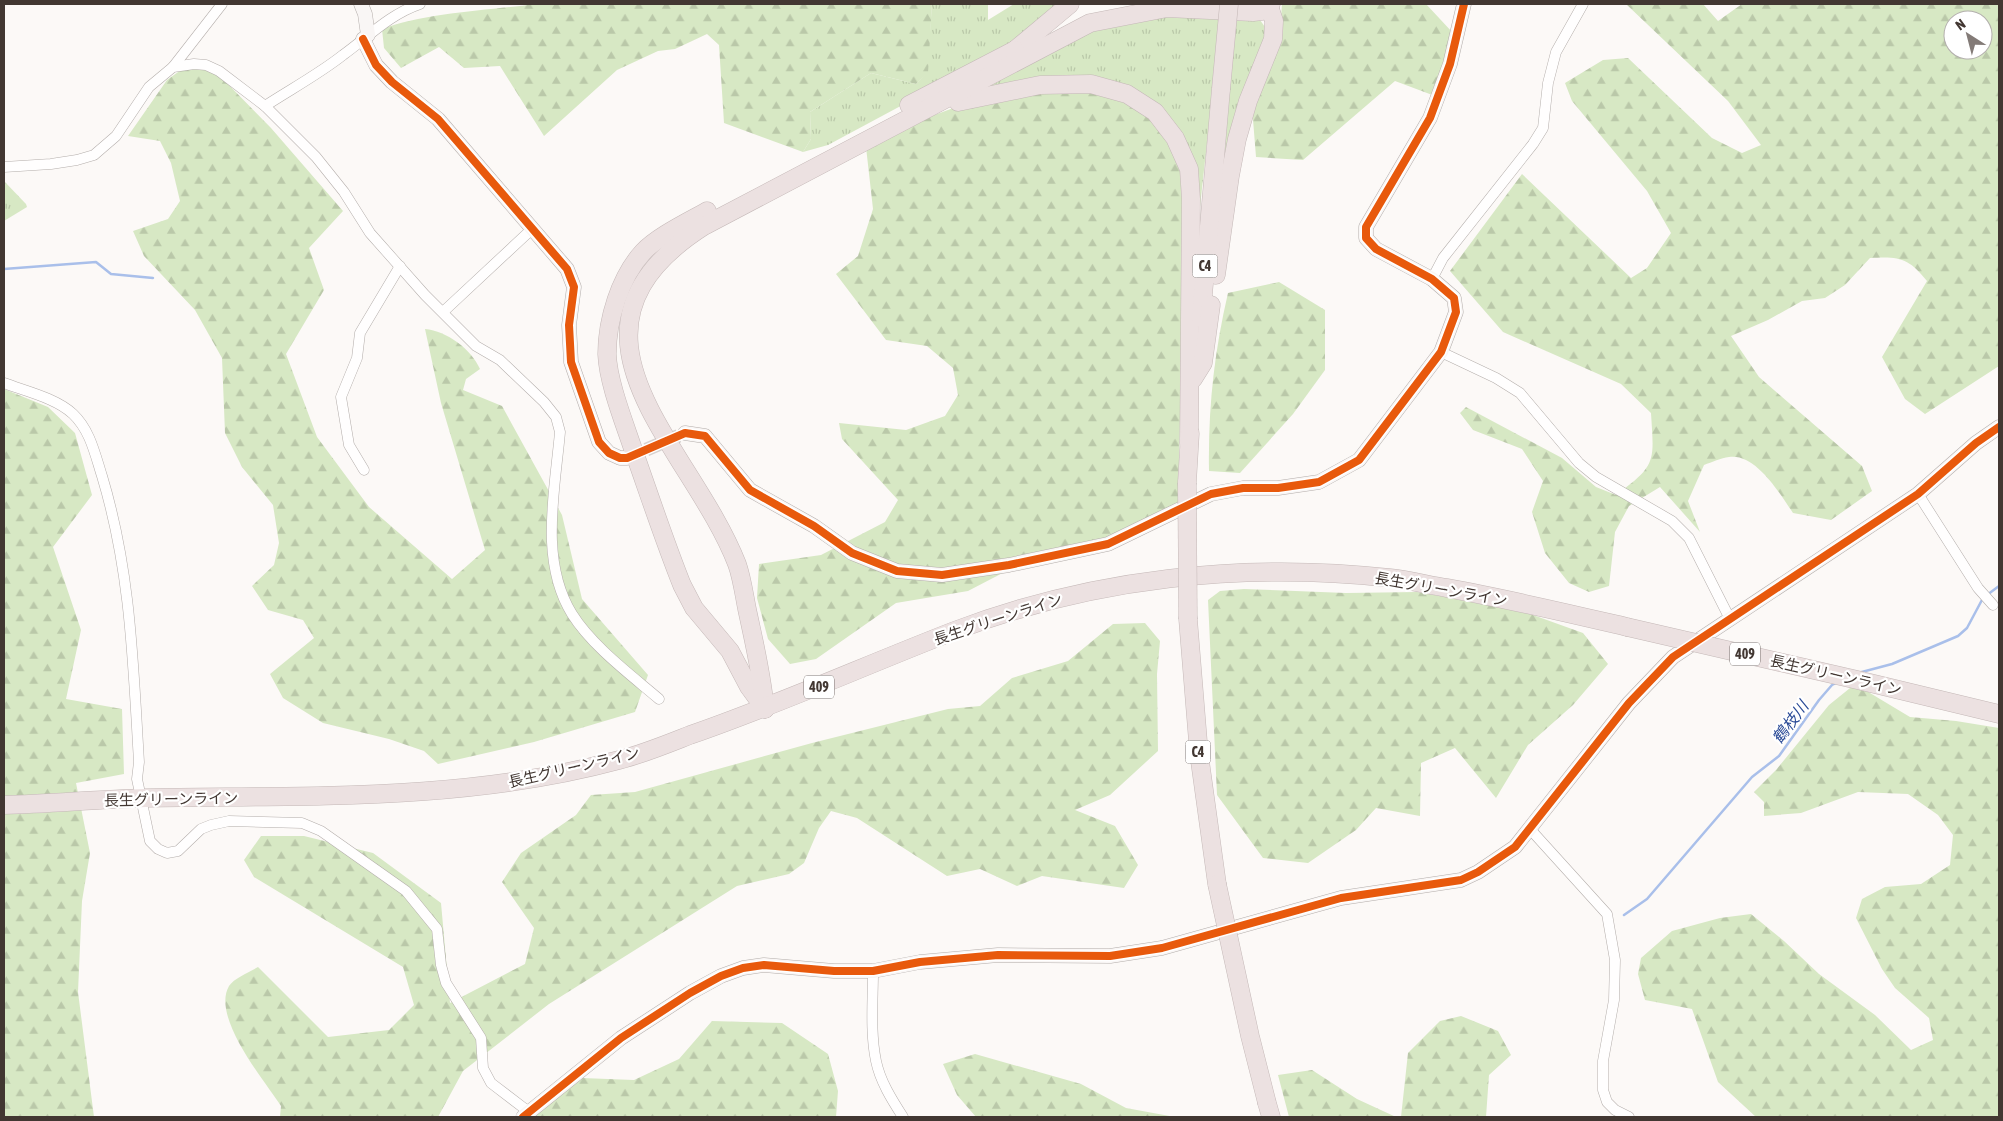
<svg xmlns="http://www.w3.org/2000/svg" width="2003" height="1121" font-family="'Asap Condensed','Noto Sans JP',sans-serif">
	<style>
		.grass { fill: url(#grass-tufts) }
		.forest { fill: url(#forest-firs); fill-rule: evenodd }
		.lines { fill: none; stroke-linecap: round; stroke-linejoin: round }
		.stream { stroke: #a9bfea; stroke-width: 2.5 }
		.secondary-tunnel { stroke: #d7d2d0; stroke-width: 14; stroke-dasharray: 14 7; stroke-linecap: butt }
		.street-casing { stroke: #b4aeab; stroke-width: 11 }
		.secondary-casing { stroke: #b4aeab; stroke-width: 15 }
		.highway-casing { stroke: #c4b8b7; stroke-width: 19 }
		.street { stroke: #fffefe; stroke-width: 10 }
		.secondary { stroke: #f9f6f5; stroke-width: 14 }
		.highway { stroke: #ece1e1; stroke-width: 18 }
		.highway-bridge-casing { stroke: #c4b8b7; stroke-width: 19; stroke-linecap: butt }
		.highway-bridge { stroke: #ece1e1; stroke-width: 18 }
		.cycleway-casing { stroke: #fff; stroke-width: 11 }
		.cycleway { stroke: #e8590c; stroke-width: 8 }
		.labels { text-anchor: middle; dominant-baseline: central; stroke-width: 4.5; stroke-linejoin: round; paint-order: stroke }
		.shield { fill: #fff; stroke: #7b7370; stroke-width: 1 }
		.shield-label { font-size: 14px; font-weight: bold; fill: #423732 }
		.street-label { font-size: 15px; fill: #423732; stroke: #fff }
		.water-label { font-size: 16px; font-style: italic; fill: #2a4a96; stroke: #fff }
	</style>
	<defs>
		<pattern id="grass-tufts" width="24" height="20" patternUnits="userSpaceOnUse" patternTransform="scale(1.25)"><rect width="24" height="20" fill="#d7e8c4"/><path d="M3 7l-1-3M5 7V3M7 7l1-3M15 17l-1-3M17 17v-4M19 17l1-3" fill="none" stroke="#bac8a9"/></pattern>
		<pattern id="forest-firs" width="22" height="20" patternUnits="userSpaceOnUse" patternTransform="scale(1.25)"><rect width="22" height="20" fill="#d7e8c4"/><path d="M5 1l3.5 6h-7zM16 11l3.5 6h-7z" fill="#bac8a9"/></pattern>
	</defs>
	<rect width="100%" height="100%" fill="#fcf9f7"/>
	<!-- grass -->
	<g class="grass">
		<polygon points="932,4 988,4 988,20 1014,4 1061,4 990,58 828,145 803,152 811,139 810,112 871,73 916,84 927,73"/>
		<polygon points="1221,15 1197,234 970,93 1087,31 1135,17"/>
		<polygon points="1236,16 1260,20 1265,27 1267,38 1223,191 1220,161"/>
		<polygon points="4,181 26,204 27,207 4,221"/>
	</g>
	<!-- forest -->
	<g class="forest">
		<path d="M536,4H932L928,73L916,84L871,73L810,112L811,139L803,152L724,123L719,45L707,34L675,49L658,51L617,70L544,136L500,66L464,68L439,47L401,68L384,48L382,29C423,13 490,10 536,4Z"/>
		<polygon points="1282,4 1426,4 1453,33 1435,96 1395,81 1303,160 1256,157 1252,107 1281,18"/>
		<path d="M1626,4H1703L1718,21L1742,4H1999V366L1925,414L1905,399L1882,357L1927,281C1909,258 1899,256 1870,258L1845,285L1825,298L1802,301L1768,320L1731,336L1759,377L1862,466L1872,491L1831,520L1793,513C1780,494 1756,453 1729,457C1721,458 1712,462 1704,465L1688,501L1700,532L1660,487L1629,506L1615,532L1609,586L1589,592L1569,583L1545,553L1532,512L1543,481L1522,449L1473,430L1460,413L1466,407L1562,458L1596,487L1616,495C1657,465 1654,462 1651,413L1621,384L1503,332L1450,271L1522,174L1631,278L1647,268L1671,233L1647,191L1572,101L1565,83L1603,60L1628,58L1712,138L1742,153L1761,145L1728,101ZM1953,20H1983V50H1953Z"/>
		<path d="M192,62L222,78L271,128L343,211L309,248L324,290L286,354L317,437L369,507L452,579L485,550L441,403L425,329C447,331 471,349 480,369L466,379L463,390L502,406L562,515L582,599L648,675L635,712L534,742L438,764L424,751L389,739L323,723L283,698L270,674L314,638L303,620L268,610L252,586L274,565L279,543L273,505L242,467L225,433L222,358L195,310L144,256L133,231L168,219L180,201L171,163L160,141L128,136L167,80Z"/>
		<polygon points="1041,91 1110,93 1156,121 1182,168 1184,241 1178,506 1112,538 1039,554 968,591 896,603 816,659 790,664 768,639 757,598 759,564 821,555 885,522 898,500 842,439 839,423 906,430 945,416 958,395 953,368 927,346 886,340 836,274 858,256 873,209 866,147 913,123 956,107"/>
		<path d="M1279,282L1325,310V370L1293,414L1240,473L1209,471C1208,408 1214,353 1228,293Z"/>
		<polygon points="4,389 48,407 75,433 92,495 53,547 81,630 66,699 122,709 124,774 76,783 90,853 82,901 78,992 94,1117 4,1117"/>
		<polygon points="1244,589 1346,593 1417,592 1516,609 1583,633 1608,664 1573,705 1528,745 1496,798 1455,748 1421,763 1420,816 1376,808 1356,830 1308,863 1263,858 1217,795 1208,600 1220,591"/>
		<path d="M1145,623L1160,641L1157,674L1158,751L1110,795L1075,810L1115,826L1138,865L1124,888L1042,876L1017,886L980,869L947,876L857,818L831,811L819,828L804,863L789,874L737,886L549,1004L463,1071L438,1117H280L281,1106C264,1080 211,1017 229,986C234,978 250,972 258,967L328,1037L389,1030L414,1005L403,967L254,877L244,860L261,836H304L373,853L441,903L450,1003L525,964L534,928L502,882L521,853L576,815L591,795L635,792L812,743L948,709L980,706L1012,678L1068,661L1113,624Z"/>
		<polygon points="1855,684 1910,717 1956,721 1999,728 1999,1117 1756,1117 1718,1082 1692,1009 1645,1000 1638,974 1641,958 1672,931 1720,918 1751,914 1784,941 1819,974 1875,1015 1911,1050 1933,1040 1929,1018 1895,988 1882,969 1856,918 1862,899 1885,887 1921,884 1950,865 1953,835 1938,815 1908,794 1858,792 1801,813 1764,816 1764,802 1754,792 1776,770 1829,705"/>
		<polygon points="1461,1016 1498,1031 1511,1055 1489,1075 1486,1117 1401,1117 1408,1053 1440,1021"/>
		<polygon points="712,1021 782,1023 828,1054 838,1091 836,1117 526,1117 527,1109 550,1086 582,1078 634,1080 679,1059"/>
		<polygon points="975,1054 1081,1084 1126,1108 1175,1117 976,1117 957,1095 943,1064"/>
		<polygon points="1312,1070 1357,1099 1396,1117 1289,1117 1278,1075"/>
	</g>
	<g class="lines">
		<!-- stream -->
		<g class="stream">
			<polyline points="4,269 96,262 111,274 153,278"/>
			<polyline points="1987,595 1999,586"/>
			<polyline points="1858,673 1892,664 1958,636 1967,628 1983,598"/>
			<polyline points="1624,915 1647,899 1752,777 1779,756 1819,700 1832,685 1838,682"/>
		</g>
		<!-- secondary-tunnel -->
		<polyline class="secondary-tunnel" points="627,458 685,433"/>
		<defs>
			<g id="street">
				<polyline points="173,67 222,4"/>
				<path d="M265,106C291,89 319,74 343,55C368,37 390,14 420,4"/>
				<path d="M4,167L51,164L77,160L94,155L116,136L149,87L173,67L194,64L206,65L219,71L265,106L316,157L344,192L370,233L425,295L476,346L500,360L544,402L556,417L560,432C555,490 539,561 572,614C592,646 631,675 659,699"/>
				<polyline points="1432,279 1443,258 1533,144 1543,128 1548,83 1556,52 1583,4"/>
				<polyline points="443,312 532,229"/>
				<polyline points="1441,352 1496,378 1520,393 1579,463 1596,477 1672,521 1689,538 1730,619"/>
				<path d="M4,383C25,391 56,398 73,414C90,430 95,454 102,476C131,572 133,663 139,762L137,779L141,798L150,841L158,849L167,853L178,851L201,829L211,825L229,821L302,823L321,831L406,891L437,929L441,965L446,983L481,1038L483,1068L491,1083L529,1112"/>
				<polyline points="364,470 349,445 341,397 357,358 360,333 400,266"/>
				<polyline points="1918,494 1978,588 1993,605"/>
				<polyline points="1530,829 1607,914 1615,960 1614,1000 1603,1061 1603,1090 1607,1102 1615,1110 1629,1117"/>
				<path d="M873,971C873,1000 870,1032 876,1061C880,1081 892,1100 903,1117"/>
			</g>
			<g id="secondary">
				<polyline points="361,4 365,14 368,35"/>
				<polyline points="363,39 376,65 392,82 438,119 567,269 574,287 569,325 571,362 599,442 609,453 620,458 627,458"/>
				<polyline points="685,433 705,436 750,490 814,526 852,553 897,571 942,575 1009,565 1108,544 1211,494 1243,488 1278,488 1319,482 1359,460 1441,352 1456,312 1454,298 1432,279 1376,249 1366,238 1366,227 1430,118 1450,64 1464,4"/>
				<polyline points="523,1117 621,1038 690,993 721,976 743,968 764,965 834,971 873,971 920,962 998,955 1110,956 1162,948 1341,898 1461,880 1478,872 1515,847 1629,703 1673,657 1918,494 1976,443 1999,427"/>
			</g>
			<g id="highway">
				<polyline points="1015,50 1070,4"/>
				<polyline points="958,102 1040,85 1091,84 1127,94 1155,112 1175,138 1189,169 1191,199 1189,443"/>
				<polyline points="909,105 1015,50"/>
				<path d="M707,211C688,222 658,236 643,252C620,277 607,320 607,354C608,382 624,422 633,449C649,494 664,540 682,585L694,608L730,651L749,687L765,709"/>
				<polyline points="1216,275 1230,176 1237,139 1248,101 1273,39 1274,21 1271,12 1261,4"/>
				<polyline points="1201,318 1221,89"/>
				<polyline points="1193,379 1203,363 1211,305"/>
				<polyline points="1187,483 1190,433"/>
				<polyline points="1188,619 1199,754 1217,884"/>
				<polyline points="1862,681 1999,714"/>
				<path d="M765,709C762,675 754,642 747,609C744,594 742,578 737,564C691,445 538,332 704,226L1090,23L1167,8L1253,12L1262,11L1271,4"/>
				<path d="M4,805C51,804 98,799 146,798C304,795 464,802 619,760C643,754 667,744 690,735C780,704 866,665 954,631C1093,578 1243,562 1390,578C1409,580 1428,585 1447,588C1508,599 1567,613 1627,627"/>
				<polyline points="1267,1103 1271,1117"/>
			</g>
		</defs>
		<!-- street casing -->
		<use href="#street" class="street-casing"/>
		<!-- secondary casing -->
		<use href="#secondary" class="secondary-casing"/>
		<!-- highway casing -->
		<use href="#highway" class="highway-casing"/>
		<!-- street -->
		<use href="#street" class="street"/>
		<!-- secondary -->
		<use href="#secondary" class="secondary"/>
		<!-- highway -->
		<use href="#highway" class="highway"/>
		<defs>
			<g id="highway-bridge">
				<polyline points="1221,89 1229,4"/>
				<polyline points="1187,483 1188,619"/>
				<polyline points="1627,627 1862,681"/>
				<polyline points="1217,884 1250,1036 1267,1103"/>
			</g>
		</defs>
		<!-- highway-bridge casing -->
		<use href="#highway-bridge" class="highway-bridge-casing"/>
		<!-- highway-bridge -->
		<use href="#highway-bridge" class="highway-bridge"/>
		<defs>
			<g id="cycleway">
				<polyline points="363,39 376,65 392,82 438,119 567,269 574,287 569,325 571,362 599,442 609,453 620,458 627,458 685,433 705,436 750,490 814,526 852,553 897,571 942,575 1009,565 1108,544 1211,494 1243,488 1278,488 1319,482 1359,460 1441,352 1456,312 1454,298 1432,279 1376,249 1366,238 1366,227 1430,118 1450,64 1464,4"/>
				<polyline points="523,1117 621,1038 690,993 721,976 743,968 764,965 834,971 873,971 920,962 998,955 1110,956 1162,948 1341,898 1461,880 1478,872 1515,847 1629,703 1673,657 1918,494 1976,443 1999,427"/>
			</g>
		</defs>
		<!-- cycleway casing -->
		<use href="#cycleway" class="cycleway-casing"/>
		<!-- cycleway -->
		<use href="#cycleway" class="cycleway"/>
	</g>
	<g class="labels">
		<!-- shield labels -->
		<g class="shield">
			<rect x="1192.5" y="254.5" width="25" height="23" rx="4"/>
			<rect x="1730" y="642.5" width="30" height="23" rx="4"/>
			<rect x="804" y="675.5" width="30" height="23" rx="4"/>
			<rect x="1185.5" y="740.5" width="25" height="23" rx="4"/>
		</g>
		<g class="shield-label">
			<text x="1205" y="266">C4</text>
			<text x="1745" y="654">409</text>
			<text x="819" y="687">409</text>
			<text x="1198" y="752">C4</text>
		</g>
		<!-- street labels -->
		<g class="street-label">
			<text transform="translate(1441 589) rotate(10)">長生グリーンライン</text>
			<text transform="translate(998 619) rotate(-18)">長生グリーンライン</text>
			<text transform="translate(1836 675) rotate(13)">長生グリーンライン</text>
			<text transform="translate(574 767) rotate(-13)">長生グリーンライン</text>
			<text transform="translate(171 799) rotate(-1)">長生グリーンライン</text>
		</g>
		<!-- water labels -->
		<g class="water-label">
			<text transform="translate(1790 722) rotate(-53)">鶴枝川</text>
		</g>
	</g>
	<!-- border -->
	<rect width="2003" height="1121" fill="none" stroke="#423732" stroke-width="10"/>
	<!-- north arrow -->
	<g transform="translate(1968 35) rotate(324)"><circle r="24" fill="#ffffff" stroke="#b3afad"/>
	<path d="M0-4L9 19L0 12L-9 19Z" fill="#837b77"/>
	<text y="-8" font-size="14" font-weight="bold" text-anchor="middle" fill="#423732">N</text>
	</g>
</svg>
